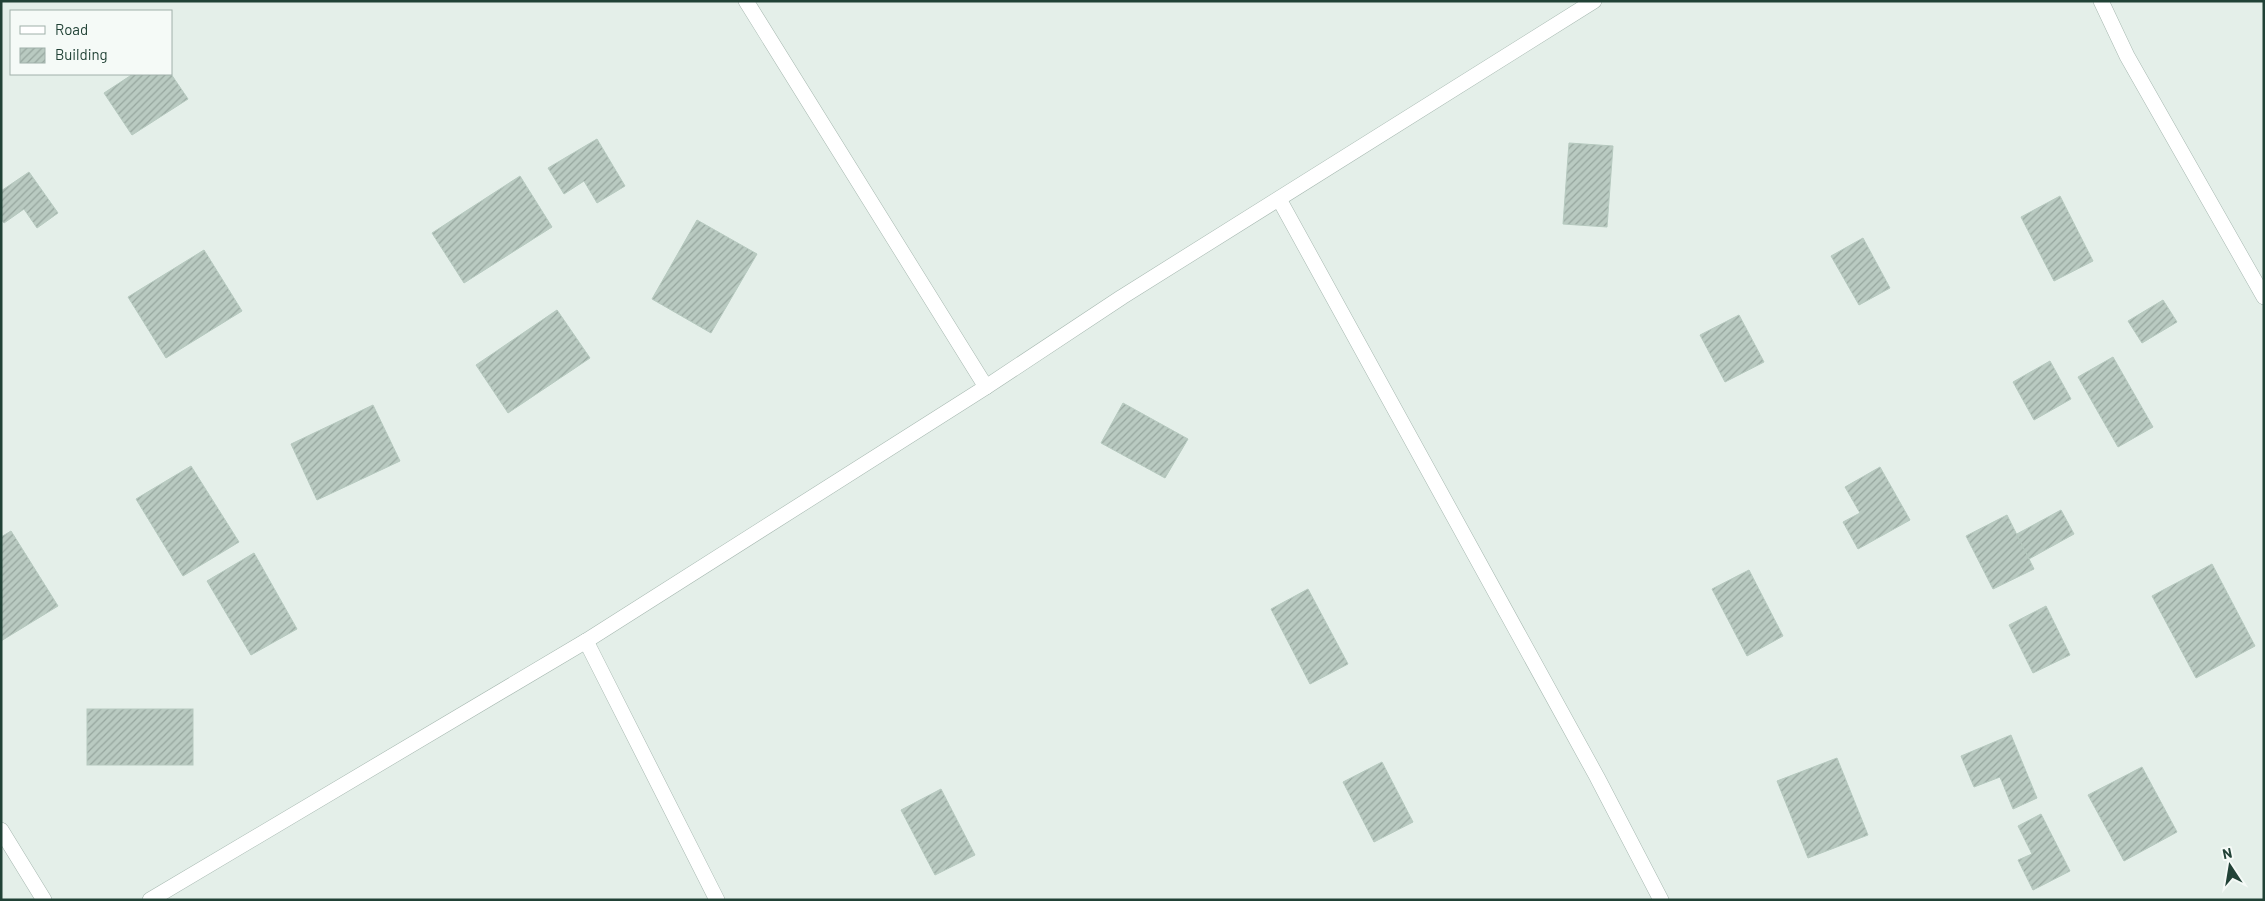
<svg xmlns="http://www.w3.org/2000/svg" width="2265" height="901" font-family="Barlow,sans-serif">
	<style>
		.building { fill: url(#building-hatch); stroke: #b6c9bf }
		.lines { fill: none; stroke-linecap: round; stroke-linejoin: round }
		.street-casing { stroke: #a6b8b0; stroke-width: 16 }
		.street { stroke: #fff; stroke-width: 15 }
	</style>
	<defs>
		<pattern id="building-hatch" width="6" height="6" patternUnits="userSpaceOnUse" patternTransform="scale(1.25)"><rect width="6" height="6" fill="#b9cac1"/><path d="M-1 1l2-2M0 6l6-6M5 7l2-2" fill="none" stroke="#96a69e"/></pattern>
	</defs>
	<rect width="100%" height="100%" fill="#e4efe9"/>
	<!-- building -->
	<g class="building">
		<polygon points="133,74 171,74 188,99 132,135 104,93"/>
		<polygon points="597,139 625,186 597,203 584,181 564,194 548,168"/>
		<polygon points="1569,143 1613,146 1607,227 1563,224"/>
		<polygon points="29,172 58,213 37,228 24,209 4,223 1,219 1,191"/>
		<polygon points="520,176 552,227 464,283 432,233"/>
		<polygon points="2060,196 2093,261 2054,281 2021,217"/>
		<polygon points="697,220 757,254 711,333 652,299"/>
		<polygon points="1863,238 1890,288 1859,305 1831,256"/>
		<polygon points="204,250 242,311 166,358 128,297"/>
		<polygon points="2163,300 2177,322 2142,343 2128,321"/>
		<polygon points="557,310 590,358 508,413 476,365"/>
		<polygon points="1739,315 1764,362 1725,382 1700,335"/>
		<polygon points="2113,357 2153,427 2118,447 2078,377"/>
		<polygon points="2050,361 2071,399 2034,420 2013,382"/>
		<polygon points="1123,403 1188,439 1165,478 1101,443"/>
		<polygon points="373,405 400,461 317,500 291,444"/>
		<polygon points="191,466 239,542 183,576 136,499"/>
		<polygon points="1880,467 1910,520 1858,549 1843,522 1860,513 1845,487"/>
		<polygon points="2061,510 2074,534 2029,559 2015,535"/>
		<polygon points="2007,515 2034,569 1993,589 1966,536"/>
		<polygon points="11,531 58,606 1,641 1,537"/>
		<polygon points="254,553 297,629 251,655 207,581"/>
		<polygon points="2212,564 2255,646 2196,678 2152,596"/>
		<polygon points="1749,570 1783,636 1747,656 1712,589"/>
		<polygon points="1308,589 1348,664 1310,684 1271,609"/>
		<polygon points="2046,606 2070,655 2033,673 2009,625"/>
		<rect x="87" y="709" width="106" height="56"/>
		<polygon points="2011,735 2037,798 2013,809 2000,777 1974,787 1961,756"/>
		<polygon points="1837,758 1868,835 1808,858 1777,781"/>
		<polygon points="1382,762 1413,822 1374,842 1343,782"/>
		<polygon points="2142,767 2177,832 2124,861 2088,795"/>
		<polygon points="941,789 975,855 935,875 901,810"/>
		<polygon points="2041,814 2070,871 2033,890 2018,860 2032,854 2018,826"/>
	</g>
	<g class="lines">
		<defs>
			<g id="street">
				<polyline points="746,1 986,387"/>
				<polyline points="2101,1 2127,56 2264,297"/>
				<polyline points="1279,199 1597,777 1661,900"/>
				<polyline points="586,641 717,900"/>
				<polyline points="1,830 44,900"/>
				<polyline points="150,900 586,641 986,387 1122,297 1594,1"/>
			</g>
		</defs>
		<!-- street casing -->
		<use href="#street" class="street-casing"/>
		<!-- street -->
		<use href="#street" class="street"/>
	</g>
	<!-- border -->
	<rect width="2265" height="901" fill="none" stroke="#214236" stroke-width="5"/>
	<!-- legend -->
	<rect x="10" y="10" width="162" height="65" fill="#f5faf7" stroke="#a0b0aa"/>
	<rect x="20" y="26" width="25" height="8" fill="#ffffff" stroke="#a0b0aa"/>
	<text x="55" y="35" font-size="15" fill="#214236">Road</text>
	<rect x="20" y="48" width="25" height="15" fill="url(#building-hatch)" stroke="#a0b0aa"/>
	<text x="55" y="60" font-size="15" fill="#214236">Building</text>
	<!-- north arrow -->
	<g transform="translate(2230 866) rotate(348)" stroke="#f5faf7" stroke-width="4" paint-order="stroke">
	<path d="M0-4L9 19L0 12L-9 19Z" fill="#214236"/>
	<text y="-8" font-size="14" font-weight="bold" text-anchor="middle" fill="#214236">N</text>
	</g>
</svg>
